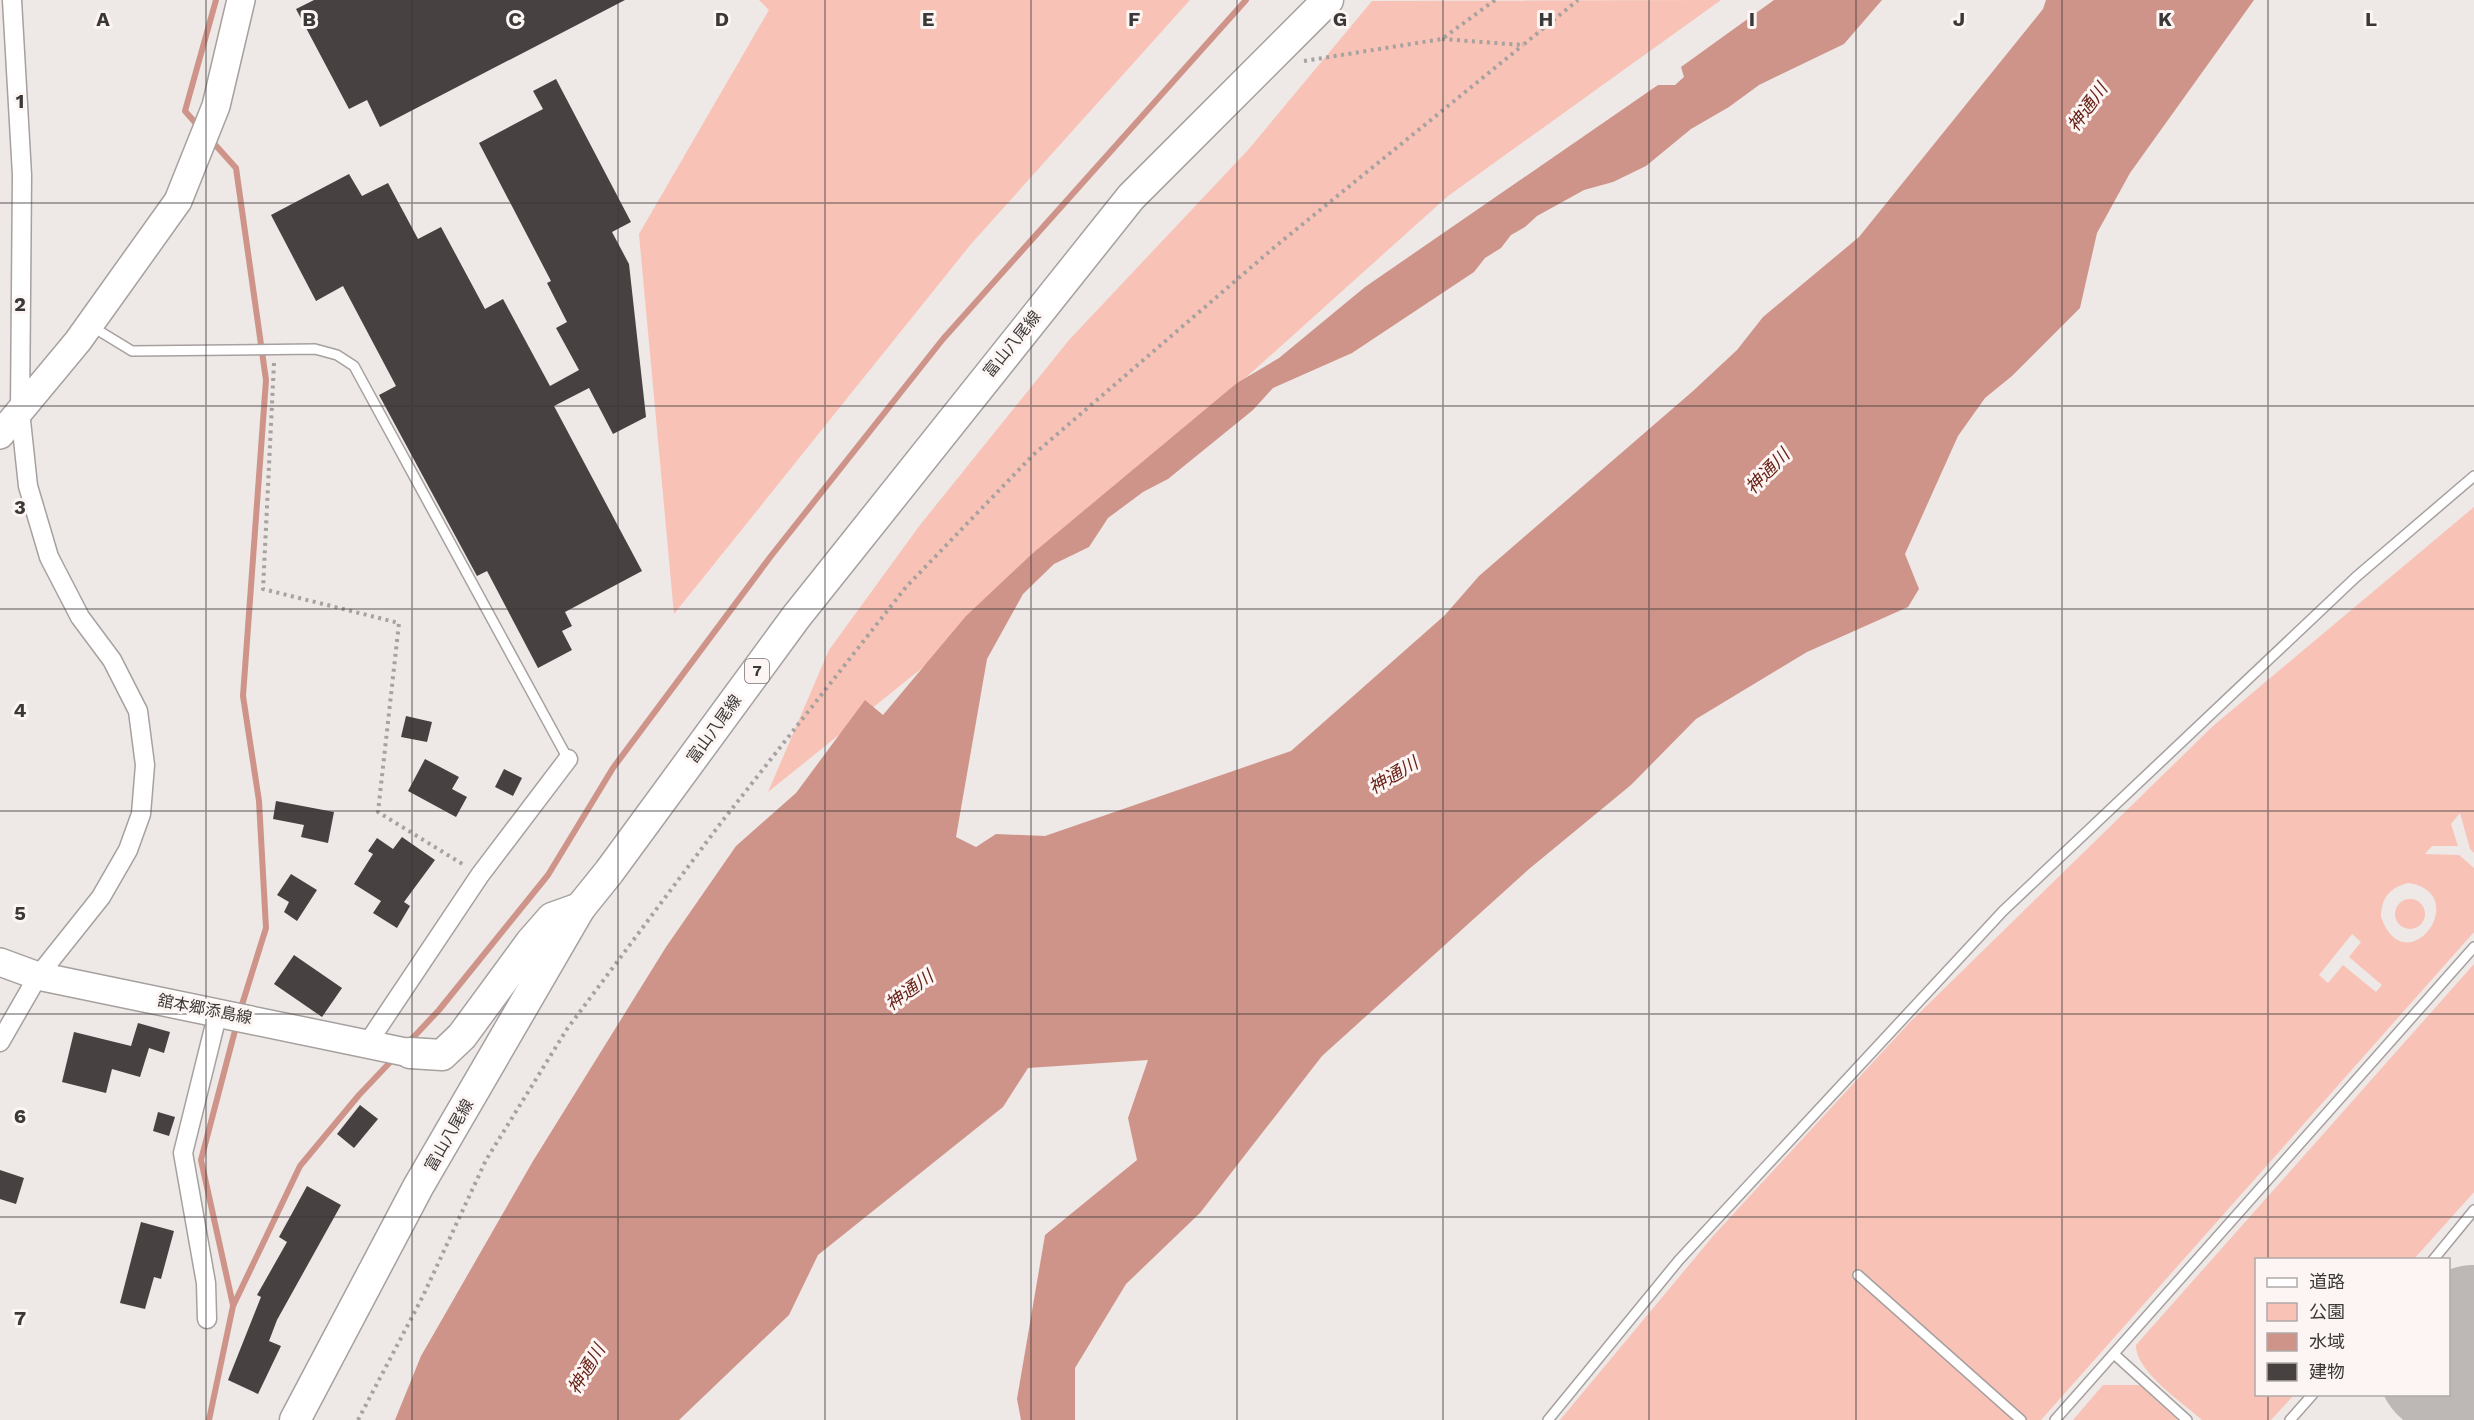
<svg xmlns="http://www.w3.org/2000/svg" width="2474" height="1420" font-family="'Work Sans','Noto Sans JP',sans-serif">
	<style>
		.green { fill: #f9c2b6; fill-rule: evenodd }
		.water { fill: #cf9489 }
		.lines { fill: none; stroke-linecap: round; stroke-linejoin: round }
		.stream { stroke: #cf9489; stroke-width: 6 }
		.runway { stroke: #bdb8b6; stroke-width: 142 }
		.building { fill: #474241 }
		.lane-casing { stroke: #a6a09f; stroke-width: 12 }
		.street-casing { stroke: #a6a09f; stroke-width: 21 }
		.secondary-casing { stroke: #a6a09f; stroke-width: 30 }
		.primary-casing { stroke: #a6a09f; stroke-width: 33 }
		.path { stroke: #a6a2a0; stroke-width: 4; stroke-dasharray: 3 4.5; stroke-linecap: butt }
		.lane { stroke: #fff; stroke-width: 9 }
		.street { stroke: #fff; stroke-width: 18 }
		.secondary { stroke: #fff; stroke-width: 27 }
		.primary { stroke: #fff; stroke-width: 30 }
		.grid { fill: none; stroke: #3b3938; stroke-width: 1.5; stroke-opacity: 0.55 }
		.labels { text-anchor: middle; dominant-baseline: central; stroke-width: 6; stroke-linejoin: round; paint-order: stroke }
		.shield { fill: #fcf5f3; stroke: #757170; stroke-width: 1.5 }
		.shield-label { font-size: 15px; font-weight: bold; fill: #3b3938 }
		.street-label { font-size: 16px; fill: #3b3938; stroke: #fcf5f3 }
		.water-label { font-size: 18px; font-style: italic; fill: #661f14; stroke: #fcf5f3 }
		.grid-label { font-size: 20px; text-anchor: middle; font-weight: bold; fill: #3b3938; stroke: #fcf5f3; stroke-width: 6; stroke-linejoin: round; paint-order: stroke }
	</style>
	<rect width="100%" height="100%" fill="#eee8e6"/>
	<!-- green -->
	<g class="green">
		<polygon points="759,0 1190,0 971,244 674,614 639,234 769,10"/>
		<polygon points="1721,0 1448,196 927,664 768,792 829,650 920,525 1069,340 1248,150 1372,1"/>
		<path d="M2474,507V853L2470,849L2460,813L2451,824L2458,846H2432L2425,854L2459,855L2474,868V932L2041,1420H1560L1714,1235L1910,1022L2213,726ZM2409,883C2474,894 2406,986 2381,917C2381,898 2390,887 2409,883ZM2352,934L2361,942L2349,957L2382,985L2376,992L2343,965L2328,983L2319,975Z"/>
		<circle cx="2410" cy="914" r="15"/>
		<path d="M2474,964V1192L2414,1259L2256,1260V1394L2294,1395L2271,1420H2202C2183,1403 2135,1371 2136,1345Z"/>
		<polygon points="2103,1385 2140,1385 2178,1420 2073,1420"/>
	</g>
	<!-- water -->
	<polygon class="water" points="1774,0 1882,0 1844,44 1759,85 1729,107 1691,129 1646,166 1613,182 1584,190 1537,216 1525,227 1511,235 1501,248 1485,258 1474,272 1352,353 1273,388 1253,410 1168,479 1143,492 1108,518 1089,547 1054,564 1023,594 987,659 956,837 976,847 996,834 1045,836 1291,751 1445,615 1479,576 1693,391 1737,350 1763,317 1859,237 2043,9 2046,0 2254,0 2130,173 2097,233 2080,308 2012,376 1985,398 1958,436 1905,554 1919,589 1908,607 1807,652 1696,719 1631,785 1529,869 1322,1056 1200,1213 1126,1284 1075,1368 1075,1420 1021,1420 1017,1399 1045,1235 1137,1160 1128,1118 1148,1060 1028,1068 1003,1107 818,1255 789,1315 679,1420 395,1420 421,1356 533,1161 666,947 736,846 796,793 865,700 883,715 966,616 1033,553 1237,383 1279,358 1365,287 1658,85 1675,85 1684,77 1681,67"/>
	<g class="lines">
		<!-- stream -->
		<g class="stream">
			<polyline points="199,127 185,111 216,0"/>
			<polyline points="210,139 236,168 266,380 243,696 259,801 266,928 240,1011"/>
			<polyline points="408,1043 439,1010 548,875 613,768 771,556 943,339 1246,0"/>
			<polyline points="233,1305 201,1160 237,1023"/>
			<polyline points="209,1420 233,1306 300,1166 359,1095 395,1057"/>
		</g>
		<!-- runway -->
		<polyline class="runway" points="2448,1365 2474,1336"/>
	</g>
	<!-- building -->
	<g class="building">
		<polygon points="314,0 625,0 380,127 367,100 349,109 296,9"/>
		<polygon points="556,79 631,222 612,232 629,264 646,417 613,434 589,388 554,406 642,571 565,612 572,626 562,631 572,650 538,668 487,571 477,576 379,395 396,386 343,286 316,301 271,215 349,174 362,196 388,183 418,239 441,227 485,309 503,299 550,386 579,370 556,328 567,322 547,283 551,281 479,143 543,109 533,91"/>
		<polygon points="406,716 432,722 427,742 401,737"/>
		<polygon points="425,759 459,777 452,789 467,797 456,817 408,791"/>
		<polygon points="504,769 522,778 513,796 495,787"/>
		<polygon points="276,801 334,812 328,843 301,837 304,825 273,819"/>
		<polygon points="402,837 435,860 404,902 410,906 397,928 373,913 381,901 354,884 373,854 368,851 377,838 393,849"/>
		<polygon points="291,874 317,890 297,921 284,912 289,902 277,895"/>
		<polygon points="294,955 342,988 322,1017 274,984"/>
		<polygon points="138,1023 170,1032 164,1053 149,1048 140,1077 112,1069 106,1093 62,1082 74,1032 131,1046"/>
		<polygon points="360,1105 378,1119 354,1148 337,1134"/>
		<polygon points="158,1112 175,1117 169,1136 153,1131"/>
		<polygon points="0,1170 24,1178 16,1204 0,1199"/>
		<polygon points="307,1186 341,1205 277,1320 269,1341 281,1346 258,1394 228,1380 261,1297 257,1295 287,1242 279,1237"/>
		<polygon points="141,1222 174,1231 161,1279 154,1277 145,1309 120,1303"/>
	</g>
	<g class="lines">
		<defs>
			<g id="lane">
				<polyline points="91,326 132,351 315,349 337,355 354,366 568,759"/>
				<polyline points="2433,1260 2474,1210"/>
				<polyline points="1858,1275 2021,1420"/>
				<polyline points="2114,1354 2187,1420"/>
				<polyline points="1548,1420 1679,1260 2003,911 2356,577 2474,476"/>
				<polyline points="2055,1420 2474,947"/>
				<polyline points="2290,1420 2313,1394"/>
			</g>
			<g id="street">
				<polyline points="0,1042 38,976 101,897 128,850 141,814 145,765 138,711 112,660 80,617 49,557 28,486 20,411 22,175 12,0"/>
				<polyline points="367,1044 480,875 568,759"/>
				<polyline points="207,1319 206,1283 183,1153 218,1012"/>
			</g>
			<g id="secondary">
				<polyline points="0,435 78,341 178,201 216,106 241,0"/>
				<polyline points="0,962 38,976 410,1053"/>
			</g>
			<g id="primary">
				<polyline points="410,1053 442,1055 462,1036 531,942 552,918 580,908"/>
				<polyline points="295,1420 418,1187 580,908 609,872 796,617 1131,197 1328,0"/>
			</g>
		</defs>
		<!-- lane casing -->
		<use href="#lane" class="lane-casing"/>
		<!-- street casing -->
		<use href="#street" class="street-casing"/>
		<!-- secondary casing -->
		<use href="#secondary" class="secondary-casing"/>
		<!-- primary casing -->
		<use href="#primary" class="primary-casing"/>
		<!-- path -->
		<g class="path">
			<polyline points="1442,39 1523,45 1578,0"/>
			<polyline points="1304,61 1442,39 1495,0"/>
			<polyline points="274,363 263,589 399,623 378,812 464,865"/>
			<polyline points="358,1420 423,1296 486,1160 567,1029 720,824 906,587 1033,455 1277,245 1523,45"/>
		</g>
		<!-- lane -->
		<use href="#lane" class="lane"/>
		<!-- street -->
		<use href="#street" class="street"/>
		<!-- secondary -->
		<use href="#secondary" class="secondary"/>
		<!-- primary -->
		<use href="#primary" class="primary"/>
	</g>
	<!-- grid -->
	<path class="grid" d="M206,0V1420M412,0V1420M618,0V1420M825,0V1420M1031,0V1420M1237,0V1420M1443,0V1420M1649,0V1420M1856,0V1420M2062,0V1420M2268,0V1260M0,203H2474M0,406H2474M0,609H2474M0,811H2474M0,1014H2474M0,1217H2474M2268,1394V1420"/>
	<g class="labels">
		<!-- shield labels -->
		<rect class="shield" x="745" y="659" width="24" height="24" rx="4.5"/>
		<g class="shield-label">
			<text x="757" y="671">7</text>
		</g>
		<!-- street labels -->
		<g class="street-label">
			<text transform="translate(1012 344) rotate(-51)">富山八尾線</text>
			<text transform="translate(714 729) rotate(-54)">富山八尾線</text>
			<text transform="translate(205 1009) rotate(11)">舘本郷添島線</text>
			<text transform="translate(449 1135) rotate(-60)">富山八尾線</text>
		</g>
		<!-- water labels -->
		<g class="water-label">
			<text transform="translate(2087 107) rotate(-54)">神通川</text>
			<text transform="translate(1767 471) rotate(-46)">神通川</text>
			<text transform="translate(1393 775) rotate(-31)">神通川</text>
			<text transform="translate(909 990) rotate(-36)">神通川</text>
			<text transform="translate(586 1369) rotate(-59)">神通川</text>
		</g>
	</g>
	<g class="grid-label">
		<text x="103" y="26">A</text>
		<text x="309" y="26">B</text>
		<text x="515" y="26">C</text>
		<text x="722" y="26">D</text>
		<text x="928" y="26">E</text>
		<text x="1134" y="26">F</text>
		<text x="1340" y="26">G</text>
		<text x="1546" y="26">H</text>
		<text x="1752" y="26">I</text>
		<text x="1959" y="26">J</text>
		<text x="2165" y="26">K</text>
		<text x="2371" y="26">L</text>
		<text x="20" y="108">1</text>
		<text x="20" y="311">2</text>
		<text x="20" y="514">3</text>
		<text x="20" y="717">4</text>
		<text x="20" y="920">5</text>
		<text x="20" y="1123">6</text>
		<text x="20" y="1325">7</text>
	</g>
	<!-- legend -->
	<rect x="2255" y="1258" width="195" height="138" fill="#fcf5f3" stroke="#afaaa8" stroke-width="1.5"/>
	<rect x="2267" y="1278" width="30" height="9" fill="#ffffff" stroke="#afaaa8" stroke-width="1.5"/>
	<text x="2309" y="1288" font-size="18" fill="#3b3938">道路</text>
	<rect x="2267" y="1303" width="30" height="18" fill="#f9c2b6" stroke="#afaaa8" stroke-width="1.5"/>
	<text x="2309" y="1318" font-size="18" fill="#3b3938">公園</text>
	<rect x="2267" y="1333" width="30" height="18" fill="#cf9489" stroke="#afaaa8" stroke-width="1.5"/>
	<text x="2309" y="1348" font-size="18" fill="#3b3938">水域</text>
	<rect x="2267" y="1363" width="30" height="18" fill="#474241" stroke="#afaaa8" stroke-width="1.5"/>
	<text x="2309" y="1378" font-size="18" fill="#3b3938">建物</text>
</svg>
